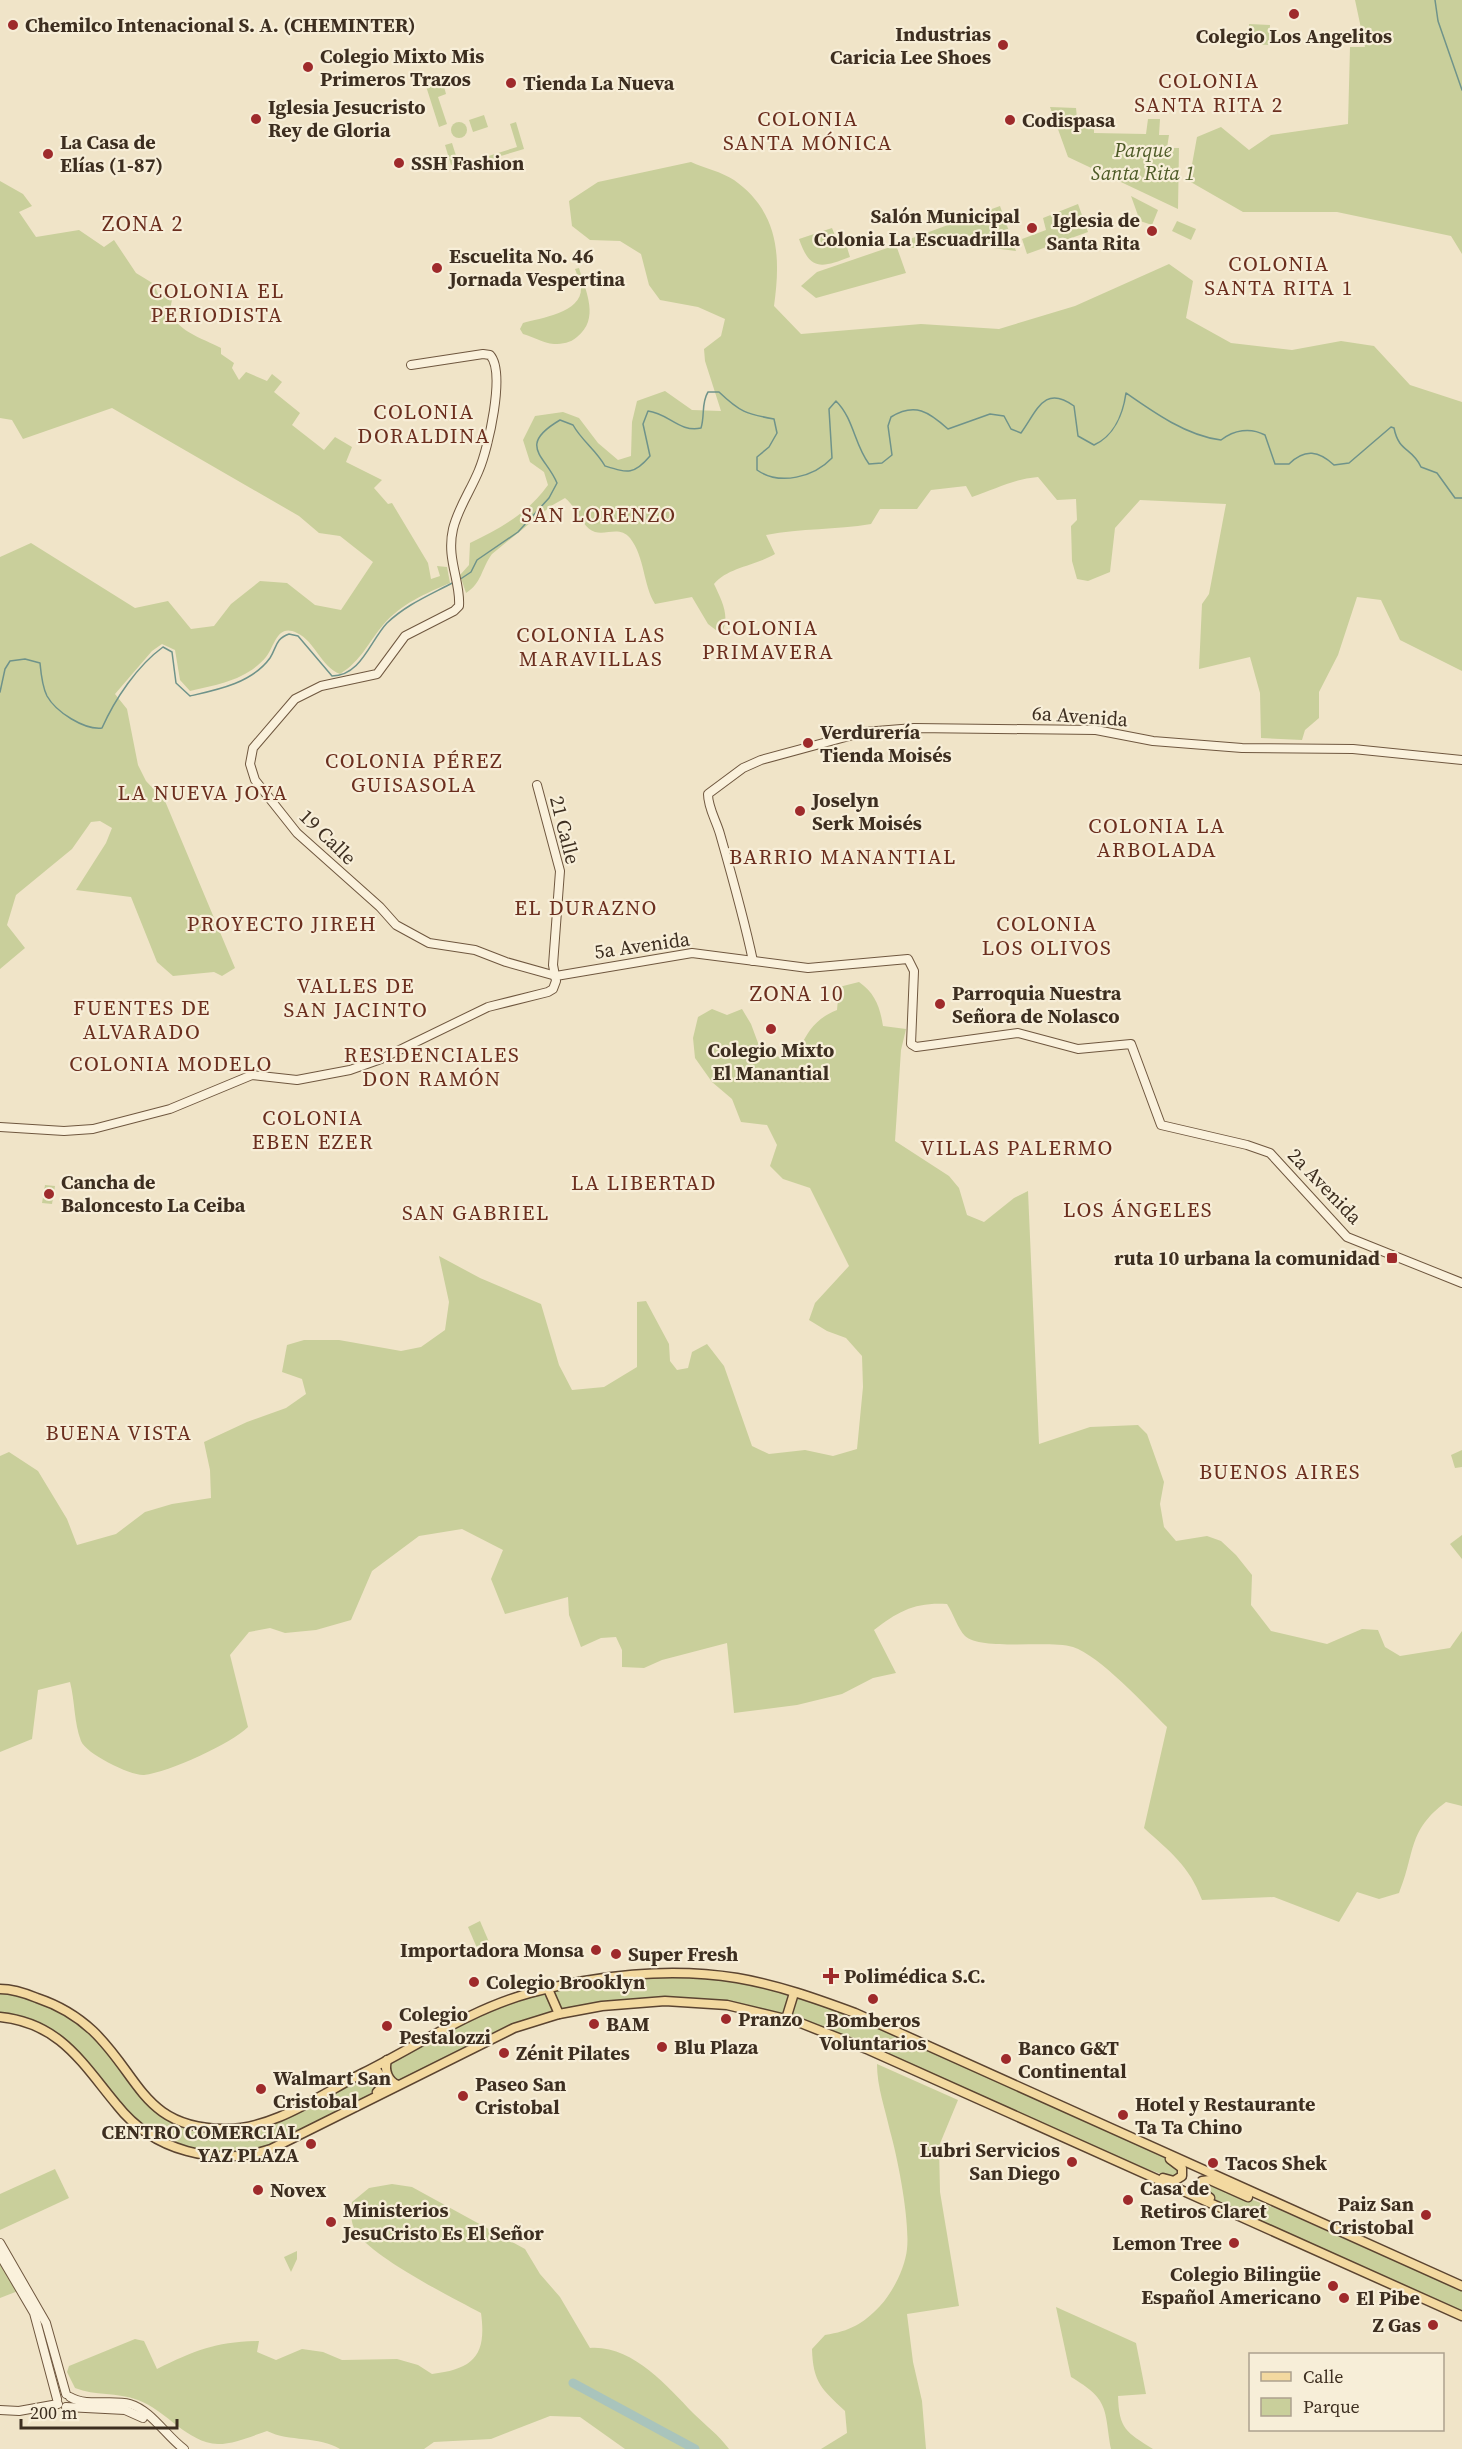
<svg xmlns="http://www.w3.org/2000/svg" width="1462" height="2449" font-family="'Source Serif 4',serif">
	<style>
		.green { fill: #c9cf9b }
		.lines { fill: none; stroke-linecap: round; stroke-linejoin: round }
		.stream { stroke: #6f938a; stroke-width: 1.5 }
		.river { stroke: #a9c4bc; stroke-width: 9 }
		.secondary-casing { stroke: #6f573f; stroke-width: 10 }
		.primary-casing { stroke: #5b4430; stroke-width: 11 }
		.secondary { stroke: #faf1dc; stroke-width: 8 }
		.primary { stroke: #f3d9a0; stroke-width: 8 }
		.poi-dot { fill: #9e2a2b; stroke: #f7eed8; stroke-width: 2 }
		.labels { text-anchor: middle; dominant-baseline: central; stroke-width: 4.5; stroke-linejoin: round; paint-order: stroke }
		.poi-label { font-size: 20px; font-weight: bold; fill: #3d2e20; stroke: #f7eed8; text-anchor: start }
		.park-label { font-size: 20px; font-style: italic; fill: #4d5a26; stroke: #f7eed8 }
		.street-label { font-size: 20px; fill: #3d2e20; stroke: #f7eed8 }
		.neighbourhood-label { font-size: 21px; letter-spacing: 1.5px; fill: #6b2e1e; stroke: #f7eed8 }
		.quarter-label { font-size: 22px; letter-spacing: 1.5px; fill: #6b2e1e; stroke: #f7eed8 }
	</style>
	<rect width="100%" height="100%" fill="#f0e4c8"/>
	<!-- green -->
	<g class="green">
		<polygon points="1355,0 1462,0 1462,254 1451,236 1337,212 1243,212 1189,181 1197,137 1221,127 1249,150 1271,135 1348,124 1350,47 1365,47"/>
		<polygon points="1249,24 1270,25 1269,45 1249,44"/>
		<polygon points="442,79 446,94 438,97 447,124 439,127 425,83"/>
		<polygon points="1050,107 1076,108 1077,118 1094,118 1094,133 1146,134 1148,119 1160,119 1159,135 1169,135 1167,148 1179,148 1178,209 1068,157"/>
		<polygon points="484,115 488,127 473,132 469,120"/>
		<polygon points="516,122 524,149 461,168 460,165 517,147 510,124"/>
		<circle cx="459" cy="130" r="8"/>
		<polygon points="452,143 458,162 451,165 445,145"/>
		<path d="M691,162C704,168 722,172 734,180C779,212 781,256 774,306L801,334L921,324L999,329L1075,306L1169,264L1193,281L1186,318L1231,343L1292,350L1341,341L1374,346L1410,385L1462,402V671L1400,640L1381,600L1357,597L1338,655L1319,692V718L1305,730L1302,740L1261,738L1260,693L1250,657L1199,669L1202,604L1209,594L1226,504L1140,500L1115,528L1110,572L1088,581L1077,579L1072,561L1071,526L1077,520L1076,499L1057,500L1038,477C1013,479 996,489 972,497L966,486L931,490L917,509H880L871,524C836,530 801,528 766,535L775,554C755,566 728,567 714,584C722,601 731,617 721,634L708,624L692,597L655,604C643,585 645,557 630,538C620,526 607,535 595,532C582,528 577,507 565,498L551,506L492,554C481,569 482,583 466,593L460,575L469,565L470,543C501,528 528,513 548,485L544,472L530,462L523,440L535,416L563,412L579,418L598,443L618,460L631,456L632,422L637,401L665,391L692,410L721,411L705,361L704,349L721,336L725,319L698,307L660,300L649,285L641,254L620,241L590,240L572,226L569,201L598,182Z"/>
		<path d="M0,181L23,194L32,206L19,212L36,237L79,230L104,247L114,240L136,273L154,284L158,294H164L172,300C164,328 202,338 221,348V354L234,363L232,368L239,380L246,372L267,381L272,374L282,382L274,392L300,413L292,425L324,450L335,437L352,447L346,462L382,480L374,488L388,504L392,503L428,563L431,579L440,576L437,566L447,567L450,583C425,594 402,603 383,625C367,644 362,660 340,674C321,667 315,641 297,633C277,623 275,646 266,657C247,680 217,685 190,691L180,680L175,650L162,644L152,651L115,694L127,709L138,765L146,781L165,801L235,968L222,976L214,972L173,976L157,962L131,897L76,890L106,843L112,828L100,821L91,822L72,849L16,895L7,925L25,948L0,969V557L31,543L135,608L168,601L191,629L214,626L231,604L260,581L287,583L315,605L341,610L373,562L340,536L319,533L299,516L112,408L23,439L12,420L0,418Z"/>
		<polygon points="1131,196 1158,210 1152,225 1140,221"/>
		<polygon points="1078,204 1088,232 1027,254 1022,239 1046,230 1043,218"/>
		<polygon points="1000,206 1016,251 970,245 909,248 907,240"/>
		<polygon points="1177,221 1196,229 1191,240 1172,231"/>
		<path d="M832,228L838,243L845,241L850,257C821,268 810,271 799,239Z"/>
		<polygon points="896,245 906,273 816,298 801,286 817,272"/>
		<path d="M579,268C586,292 600,319 577,337C570,343 563,344 554,344C543,343 534,337 523,334L520,329L523,323C540,318 582,313 581,288C581,282 577,275 575,269Z"/>
		<path d="M859,982C875,993 880,1007 883,1026L906,1029L901,1050L895,1141L949,1176L959,1188L967,1215L984,1222L1014,1198L1028,1191L1039,1444L1090,1427L1138,1425L1147,1434L1164,1482L1160,1504L1164,1527L1176,1541L1207,1536L1221,1541L1236,1555L1252,1575L1251,1605L1271,1631L1327,1644L1362,1629L1378,1630L1385,1647L1400,1656L1450,1648L1462,1631V1806L1446,1802C1407,1831 1416,1852 1399,1893L1379,1899L1357,1892L1339,1922L1274,1897L1202,1900C1189,1865 1170,1852 1144,1828L1167,1727C1147,1707 1099,1655 1073,1647C1049,1640 981,1651 965,1636C958,1629 953,1613 947,1604C916,1602 898,1611 874,1630L896,1673L873,1678L842,1694L797,1705L734,1713L727,1643L662,1660L644,1668L622,1667V1650L616,1637L601,1638L581,1647L569,1615L568,1597L505,1614L491,1579L503,1550L462,1529L419,1536L372,1571L351,1620L316,1630L285,1633L270,1628L249,1632L230,1655L248,1727C231,1744 169,1772 144,1775C131,1776 86,1754 81,1741C74,1723 75,1701 70,1682L38,1690L32,1739L0,1752V1456L9,1452L38,1471L67,1519L77,1545L116,1534L145,1512L172,1504L211,1498L210,1470L204,1442L247,1422L286,1408L306,1394L302,1379L282,1372L287,1345L304,1340H339L401,1351L421,1347L445,1330L449,1302L439,1256L480,1278L541,1304L559,1365L572,1390L604,1387L637,1367V1302L646,1301L669,1344L670,1361L677,1370L688,1368L692,1352L707,1344L724,1366L752,1446L769,1454L805,1450L833,1456L857,1449L863,1387L862,1356L846,1338L827,1331L809,1320L815,1303L849,1266L810,1188L783,1179L770,1166L777,1145L767,1125L741,1122L732,1099L712,1082L695,1058L693,1038L698,1017L712,1009L727,1015L742,1009L751,1024L761,1051L782,1058L799,1050C808,1030 817,1018 837,1010L839,987Z"/>
		<polygon points="45,1185 55,1186 52,1204 42,1203"/>
		<polygon points="1462,1450 1462,1467 1455,1468 1451,1455"/>
		<polygon points="1462,1535 1462,1559 1450,1544"/>
		<polygon points="480,1921 489,1942 477,1948 468,1927"/>
		<polygon points="681,1976 741,1981 792,1994 785,2017 705,2000 560,2012 551,1990 611,1979"/>
		<path d="M547,1990L557,2013C500,2031 450,2055 398,2082L388,2069L389,2062C441,2035 491,2009 547,1990Z"/>
		<polygon points="0,1994 19,1995 51,2005 77,2022 103,2048 144,2100 171,2119 237,2132 332,2094 370,2075 375,2074 380,2080 378,2088 347,2109 269,2146 250,2152 209,2153 172,2144 135,2120 60,2036 0,2015"/>
		<path d="M795,1995L847,2013L1146,2147L1179,2165L1181,2179C1151,2174 1125,2157 1096,2150L788,2018Z"/>
		<path d="M877,2064L958,2100L939,2146L940,2192L959,2306L907,2314L913,2362L922,2401L926,2449H821L847,2433L845,2411C822,2389 813,2383 812,2349L825,2335C850,2331 863,2324 880,2306C893,2292 905,2268 907,2249C910,2221 898,2159 890,2131C885,2108 877,2087 877,2064Z"/>
		<polygon points="55,2169 69,2198 0,2230 0,2194"/>
		<path d="M392,2184L412,2187L525,2249L540,2274L560,2297L590,2348C632,2345 667,2386 693,2413C706,2426 717,2433 729,2449H625L580,2417L550,2416L491,2439L434,2442L424,2449H340C319,2436 289,2442 267,2431C252,2436 234,2444 218,2444C187,2443 166,2410 138,2400C117,2392 95,2396 75,2388L67,2372L69,2366L135,2339L144,2341L157,2369C196,2350 215,2342 259,2341L257,2352L276,2360L302,2349L323,2352L342,2360L397,2359L418,2365L432,2374C473,2369 487,2356 481,2313C451,2297 375,2259 357,2233C350,2223 351,2214 352,2202L369,2188Z"/>
		<path d="M1209,2184L1275,2208L1462,2291V2314L1267,2226C1249,2213 1215,2205 1204,2189Z"/>
		<polygon points="297,2251 297,2259 291,2272 284,2257"/>
		<polygon points="0,2263 18,2291 0,2298"/>
		<path d="M1056,2307L1136,2343L1146,2394L1118,2396C1119,2429 1126,2432 1153,2449H1111C1104,2409 1110,2400 1071,2377Z"/>
	</g>
	<g class="lines">
		<!-- stream -->
		<g class="stream">
			<polyline points="1435,0 1438,21 1462,90"/>
			<path d="M459,580L471,572L477,560L518,532L549,498L557,483C546,456 516,446 560,420L573,425C582,441 596,450 605,466C628,473 634,475 650,456L643,424L648,411C668,413 680,433 701,428C705,416 701,403 708,392H719C740,412 746,414 774,419L777,433L769,447L757,457V470C780,486 814,477 832,458L829,409L836,401C854,419 854,444 869,464L882,463L892,455L888,426L891,417C915,402 929,412 948,429L990,414L1004,416L1011,429L1021,433C1037,411 1044,384 1074,406L1078,436L1094,445C1114,436 1123,414 1126,393C1153,412 1187,436 1221,440C1234,430 1250,427 1265,435L1275,464H1289C1305,448 1319,451 1334,465L1349,463L1391,427L1394,428C1399,453 1412,447 1421,467L1437,473L1455,498H1462"/>
			<path d="M0,692L5,669L10,661L25,659L40,663C41,674 42,686 47,696C56,712 84,730 102,728C115,699 137,666 163,647L172,652L176,683L190,696C217,690 252,683 270,658C277,647 275,639 289,634L298,636L332,676C361,676 370,641 387,623C407,604 430,595 454,582"/>
		</g>
		<!-- river -->
		<polyline class="river" points="573,2383 695,2449"/>
		<defs>
			<g id="secondary">
				<path d="M411,365L483,354L490,355C506,372 488,449 479,470C471,490 458,508 453,529C446,559 461,582 459,606L454,611L405,636L377,674L321,686L295,699L253,748L250,764L255,780L297,833L380,907L396,925L429,943L475,950L506,962L556,976L692,953L808,968L908,959L914,971L911,1044L916,1047L931,1045L1018,1033L1078,1049L1131,1044L1161,1125L1247,1145L1270,1153L1347,1237L1462,1283"/>
				<path d="M753,961C744,918 732,876 720,834C716,820 708,808 708,794L743,768L761,760L864,732L914,728L1096,730L1153,741L1242,748L1353,749L1462,760"/>
				<polyline points="0,1127 64,1131 93,1129 170,1109 252,1075 297,1080 350,1070 381,1059 488,1007 548,992 553,989 556,981 553,965 560,871 537,785"/>
				<polyline points="0,2243 46,2323 66,2394"/>
				<polyline points="0,2255 34,2313 57,2399"/>
				<path d="M70,2397C87,2407 111,2399 130,2404C151,2410 167,2437 184,2449"/>
				<polyline points="66,2407 125,2410 143,2418"/>
				<polyline points="0,2410 19,2411 58,2404"/>
			</g>
			<g id="primary">
				<path d="M0,1989C13,1989 25,1993 37,1998C58,2005 77,2016 93,2031C140,2076 143,2128 224,2129C273,2130 321,2094 363,2073C417,2046 471,2009 530,1993C595,1975 670,1967 737,1978C778,1985 817,1999 855,2013L1462,2286"/>
				<polyline points="548,1989 559,2014"/>
				<path d="M0,2017C60,2023 82,2063 117,2105C153,2151 216,2167 271,2149L514,2028L559,2014L602,2006L665,2001L727,2005L798,2022L869,2050L1462,2316"/>
				<polyline points="786,2019 794,1993"/>
				<path d="M387,2060C384,2070 388,2082 398,2085"/>
				<polyline points="369,2071 377,2071 383,2079 383,2086 377,2092"/>
				<polyline points="1163,2178 1174,2181 1182,2176 1182,2168 1170,2159"/>
				<polyline points="1210,2198 1199,2190 1202,2181 1210,2180 1248,2197"/>
			</g>
		</defs>
		<!-- secondary casing -->
		<use href="#secondary" class="secondary-casing"/>
		<!-- primary casing -->
		<use href="#primary" class="primary-casing"/>
		<!-- secondary -->
		<use href="#secondary" class="secondary"/>
		<!-- primary -->
		<use href="#primary" class="primary"/>
	</g>
	<!-- markers -->
	<g class="poi-dot">
		<circle cx="1294" cy="14" r="6"/>
		<circle cx="13" cy="25" r="6"/>
		<circle cx="1003" cy="45" r="6"/>
		<circle cx="308" cy="67" r="6"/>
		<circle cx="511" cy="83" r="6"/>
		<circle cx="256" cy="119" r="6"/>
		<circle cx="1010" cy="120" r="6"/>
		<circle cx="48" cy="154" r="6"/>
		<circle cx="399" cy="163" r="6"/>
		<circle cx="1032" cy="228" r="6"/>
		<circle cx="1152" cy="231" r="6"/>
		<circle cx="437" cy="268" r="6"/>
		<circle cx="808" cy="743" r="6"/>
		<circle cx="800" cy="811" r="6"/>
		<circle cx="940" cy="1004" r="6"/>
		<circle cx="771" cy="1029" r="6"/>
		<circle cx="49" cy="1194" r="6"/>
		<rect x="1386" y="1252" width="12" height="12" rx="3"/>
		<circle cx="596" cy="1950" r="6"/>
		<circle cx="616" cy="1954" r="6"/>
		<path d="M828 1967h6v6h6v6h-6v6h-6v-6h-6v-6h6z"/>
		<circle cx="474" cy="1982" r="6"/>
		<circle cx="873" cy="1999" r="6"/>
		<circle cx="726" cy="2019" r="6"/>
		<circle cx="594" cy="2024" r="6"/>
		<circle cx="387" cy="2026" r="6"/>
		<circle cx="662" cy="2047" r="6"/>
		<circle cx="504" cy="2053" r="6"/>
		<circle cx="1006" cy="2059" r="6"/>
		<circle cx="261" cy="2089" r="6"/>
		<circle cx="463" cy="2096" r="6"/>
		<circle cx="1123" cy="2115" r="6"/>
		<circle cx="311" cy="2144" r="6"/>
		<circle cx="1072" cy="2162" r="6"/>
		<circle cx="1213" cy="2163" r="6"/>
		<circle cx="258" cy="2190" r="6"/>
		<circle cx="1128" cy="2200" r="6"/>
		<circle cx="1426" cy="2215" r="6"/>
		<circle cx="331" cy="2222" r="6"/>
		<circle cx="1234" cy="2243" r="6"/>
		<circle cx="1333" cy="2286" r="6"/>
		<circle cx="1344" cy="2298" r="6"/>
		<circle cx="1433" cy="2325" r="6"/>
	</g>
	<g class="labels">
		<!-- poi labels -->
		<g class="poi-label">
			<text x="25" y="25">Chemilco Intenacional S. A. (CHEMINTER)</text>
			<text x="991" y="34" text-anchor="end">Industrias<tspan x="991" dy="23">Caricia Lee Shoes</tspan></text>
			<text x="1294" y="36" text-anchor="middle">Colegio Los Angelitos</text>
			<text x="320" y="56">Colegio Mixto Mis<tspan x="320" dy="23">Primeros Trazos</tspan></text>
			<text x="523" y="83">Tienda La Nueva</text>
			<text x="268" y="107">Iglesia Jesucristo<tspan x="268" dy="23">Rey de Gloria</tspan></text>
			<text x="1022" y="120">Codispasa</text>
			<text x="60" y="142">La Casa de<tspan x="60" dy="23">Elías (1-87)</tspan></text>
			<text x="411" y="163">SSH Fashion</text>
			<text x="1020" y="216" text-anchor="end">Salón Municipal<tspan x="1020" dy="23">Colonia La Escuadrilla</tspan></text>
			<text x="1140" y="220" text-anchor="end">Iglesia de<tspan x="1140" dy="23">Santa Rita</tspan></text>
			<text x="449" y="256">Escuelita No. 46<tspan x="449" dy="23">Jornada Vespertina</tspan></text>
			<text x="820" y="732">Verdurería<tspan x="820" dy="23">Tienda Moisés</tspan></text>
			<text x="812" y="800">Joselyn<tspan x="812" dy="23">Serk Moisés</tspan></text>
			<text x="952" y="993">Parroquia Nuestra<tspan x="952" dy="23">Señora de Nolasco</tspan></text>
			<text x="771" y="1050" text-anchor="middle">Colegio Mixto<tspan x="771" dy="23">El Manantial</tspan></text>
			<text x="61" y="1182">Cancha de<tspan x="61" dy="23">Baloncesto La Ceiba</tspan></text>
			<text x="1380" y="1258" text-anchor="end">ruta 10 urbana la comunidad</text>
			<text x="584" y="1950" text-anchor="end">Importadora Monsa</text>
			<text x="628" y="1954">Super Fresh</text>
			<text x="844" y="1976">Polimédica S.C.</text>
			<text x="486" y="1982">Colegio Brooklyn</text>
			<text x="399" y="2014">Colegio<tspan x="399" dy="23">Pestalozzi</tspan></text>
			<text x="738" y="2019">Pranzo</text>
			<text x="873" y="2020" text-anchor="middle">Bomberos<tspan x="873" dy="23">Voluntarios</tspan></text>
			<text x="606" y="2024">BAM</text>
			<text x="674" y="2047">Blu Plaza</text>
			<text x="1018" y="2048">Banco G&amp;T<tspan x="1018" dy="23">Continental</tspan></text>
			<text x="516" y="2053">Zénit Pilates</text>
			<text x="273" y="2078">Walmart San<tspan x="273" dy="23">Cristobal</tspan></text>
			<text x="475" y="2084">Paseo San<tspan x="475" dy="23">Cristobal</tspan></text>
			<text x="1135" y="2104">Hotel y Restaurante<tspan x="1135" dy="23">Ta Ta Chino</tspan></text>
			<text x="299" y="2132" text-anchor="end">CENTRO COMERCIAL<tspan x="299" dy="23">YAZ PLAZA</tspan></text>
			<text x="1060" y="2150" text-anchor="end">Lubri Servicios<tspan x="1060" dy="23">San Diego</tspan></text>
			<text x="1225" y="2163">Tacos Shek</text>
			<text x="1140" y="2188">Casa de<tspan x="1140" dy="23">Retiros Claret</tspan></text>
			<text x="270" y="2190">Novex</text>
			<text x="1414" y="2204" text-anchor="end">Paiz San<tspan x="1414" dy="23">Cristobal</tspan></text>
			<text x="343" y="2210">Ministerios<tspan x="343" dy="23">JesuCristo Es El Señor</tspan></text>
			<text x="1222" y="2243" text-anchor="end">Lemon Tree</text>
			<text x="1321" y="2274" text-anchor="end">Colegio Bilingüe<tspan x="1321" dy="23">Español Americano</tspan></text>
			<text x="1356" y="2298">El Pibe</text>
			<text x="1421" y="2325" text-anchor="end">Z Gas</text>
		</g>
		<!-- park labels -->
		<g class="park-label">
			<text x="1143" y="150">Parque<tspan x="1143" dy="23">Santa Rita 1</tspan></text>
		</g>
		<!-- street labels -->
		<g class="street-label">
			<text transform="translate(1080 716) rotate(4)">6a Avenida</text>
			<text transform="translate(565 830) rotate(76)">21 Calle</text>
			<text transform="translate(328 837) rotate(44)">19 Calle</text>
			<text transform="translate(642 945) rotate(-8)">5a Avenida</text>
			<text transform="translate(1325 1186) rotate(46)">2a Avenida</text>
		</g>
		<!-- neighbourhood labels -->
		<g class="neighbourhood-label">
			<text x="1209" y="80">COLONIA<tspan x="1209" dy="24">SANTA RITA 2</tspan></text>
			<text x="808" y="118">COLONIA<tspan x="808" dy="24">SANTA MÓNICA</tspan></text>
			<text x="1279" y="263">COLONIA<tspan x="1279" dy="24">SANTA RITA 1</tspan></text>
			<text x="217" y="290">COLONIA EL<tspan x="217" dy="24">PERIODISTA</tspan></text>
			<text x="424" y="411">COLONIA<tspan x="424" dy="24">DORALDINA</tspan></text>
			<text x="599" y="514">SAN LORENZO</text>
			<text x="768" y="627">COLONIA<tspan x="768" dy="24">PRIMAVERA</tspan></text>
			<text x="591" y="634">COLONIA LAS<tspan x="591" dy="24">MARAVILLAS</tspan></text>
			<text x="414" y="760">COLONIA PÉREZ<tspan x="414" dy="24">GUISASOLA</tspan></text>
			<text x="203" y="792">LA NUEVA JOYA</text>
			<text x="1157" y="825">COLONIA LA<tspan x="1157" dy="24">ARBOLADA</tspan></text>
			<text x="843" y="856">BARRIO MANANTIAL</text>
			<text x="586" y="907">EL DURAZNO</text>
			<text x="282" y="923">PROYECTO JIREH</text>
			<text x="1047" y="923">COLONIA<tspan x="1047" dy="24">LOS OLIVOS</tspan></text>
			<text x="356" y="985">VALLES DE<tspan x="356" dy="24">SAN JACINTO</tspan></text>
			<text x="142" y="1007">FUENTES DE<tspan x="142" dy="24">ALVARADO</tspan></text>
			<text x="432" y="1054">RESIDENCIALES<tspan x="432" dy="24">DON RAMÓN</tspan></text>
			<text x="171" y="1063">COLONIA MODELO</text>
			<text x="313" y="1117">COLONIA<tspan x="313" dy="24">EBEN EZER</tspan></text>
			<text x="1017" y="1147">VILLAS PALERMO</text>
			<text x="644" y="1182">LA LIBERTAD</text>
			<text x="1138" y="1209">LOS ÁNGELES</text>
			<text x="476" y="1212">SAN GABRIEL</text>
			<text x="119" y="1432">BUENA VISTA</text>
			<text x="1280" y="1471">BUENOS AIRES</text>
		</g>
		<!-- quarter labels -->
		<g class="quarter-label">
			<text x="143" y="223">ZONA 2</text>
			<text x="797" y="993">ZONA 10</text>
		</g>
	</g>
	<!-- legend -->
	<rect x="1249" y="2353" width="195" height="78" fill="#f7eed8" stroke="#ada18e" stroke-width="1.5"/>
	<rect x="1261" y="2372" width="30" height="9" fill="#f3d9a0" stroke="#ada18e" stroke-width="1.5"/>
	<text x="1303" y="2383" font-size="18" fill="#3d2e20">Calle</text>
	<rect x="1261" y="2398" width="30" height="18" fill="#c9cf9b" stroke="#ada18e" stroke-width="1.5"/>
	<text x="1303" y="2413" font-size="18" fill="#3d2e20">Parque</text>
	<!-- scale -->
	<path d="M21 2419v9h156v-9" fill="none" stroke="#3d2e20" stroke-width="3"/>
	<text x="30" y="2419" font-size="18" fill="#3d2e20" stroke="#f7eed8" stroke-width="4.5" paint-order="stroke">200 m</text>
</svg>
